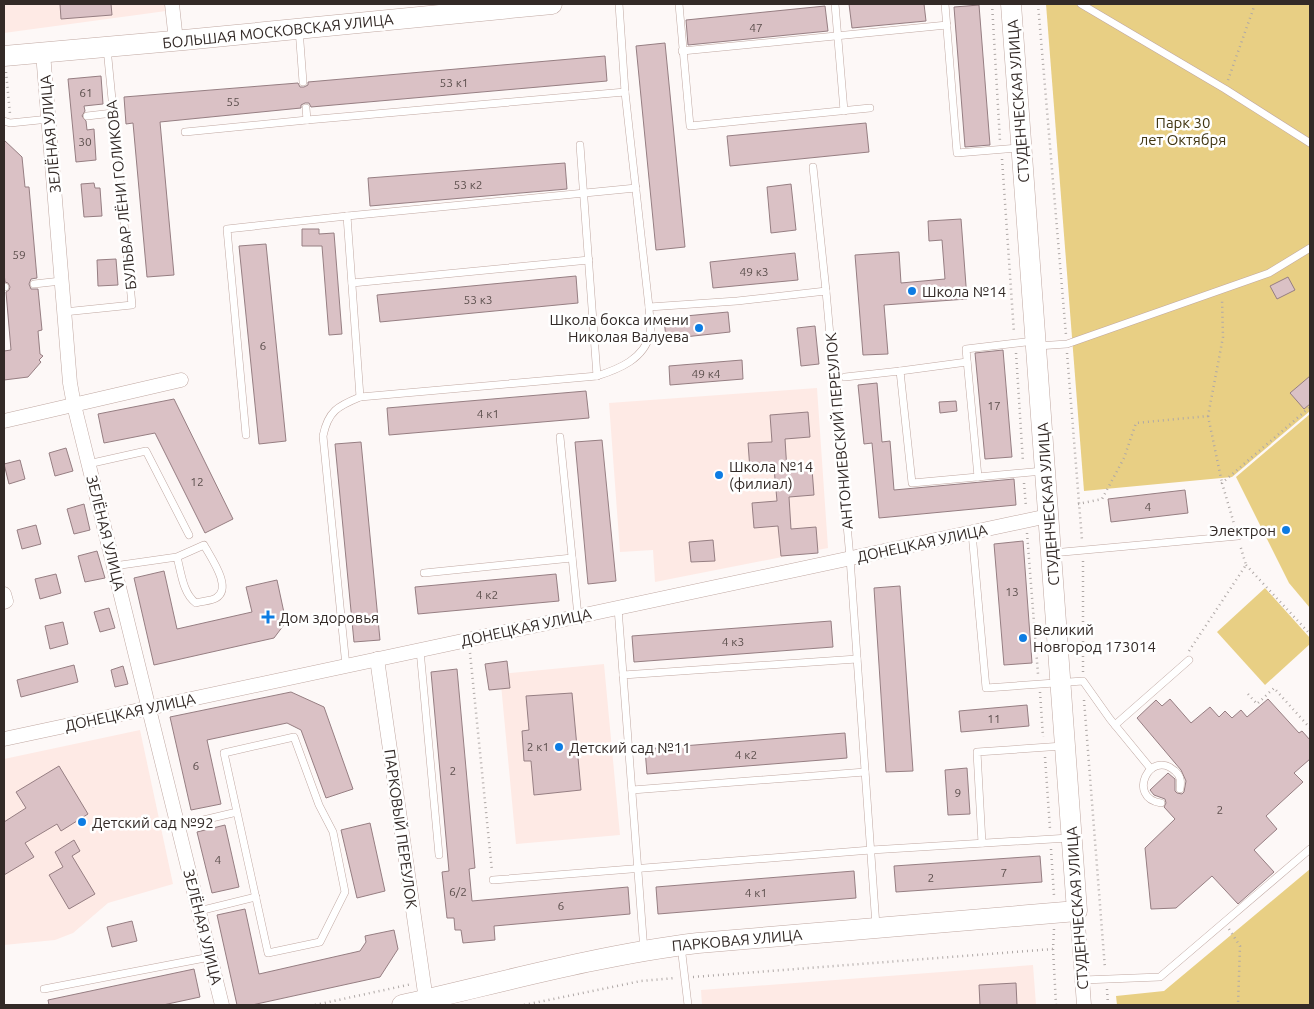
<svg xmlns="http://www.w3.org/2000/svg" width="1314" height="1009" font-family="Ubuntu,sans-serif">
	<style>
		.built { fill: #feeae5 }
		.green { fill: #e8cf84 }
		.building { fill: #dac1c5; stroke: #967e82 }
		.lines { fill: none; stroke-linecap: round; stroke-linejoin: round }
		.lane-casing { stroke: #c0a8a2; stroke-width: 8 }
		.street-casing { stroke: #c0a8a2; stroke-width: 15 }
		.secondary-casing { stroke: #c0a8a2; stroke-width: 21 }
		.path { stroke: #afa8a6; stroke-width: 2.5; stroke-dasharray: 1 4; stroke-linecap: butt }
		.lane { stroke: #fff; stroke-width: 7 }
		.street { stroke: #fff; stroke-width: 14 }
		.secondary { stroke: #fff; stroke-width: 20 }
		.poi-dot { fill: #0d7ce3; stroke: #fff; stroke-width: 2 }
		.labels { text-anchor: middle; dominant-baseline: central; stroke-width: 5; stroke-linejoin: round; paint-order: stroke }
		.number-label { font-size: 12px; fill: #5d504e }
		.street-label { font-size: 15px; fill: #332a27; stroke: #fff }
		.park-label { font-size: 15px; fill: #413613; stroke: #fff }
		.poi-label { font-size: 15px; fill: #332a27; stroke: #fff; text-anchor: start }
	</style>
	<rect width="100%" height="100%" fill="#fdf8f7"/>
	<!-- built -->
	<g class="built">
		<polygon points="4,4 165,4 166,11 4,33"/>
		<polygon points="817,388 828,548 655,582 653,550 620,552 609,403"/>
		<polygon points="604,664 620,835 516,844 500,674"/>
		<polygon points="140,730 173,884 108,903 73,933 55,940 4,945 4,759"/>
		<polygon points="1033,965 1036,1005 702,1005 701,990"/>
	</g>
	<!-- green -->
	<g class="green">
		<polygon points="1046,4 1310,4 1310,411 1232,477 1084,491"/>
		<polygon points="1310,414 1310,608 1289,583 1236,477"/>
		<polygon points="1265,588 1310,638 1310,644 1265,685 1217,632"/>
		<polygon points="1310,869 1310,1005 1117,1005 1116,996 1164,991"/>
	</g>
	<!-- building -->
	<g class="building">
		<polygon points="60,4 111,4 112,15 61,19"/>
		<polygon points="849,4 924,4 926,21 852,28"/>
		<polygon points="979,5 990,145 965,147 954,7"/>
		<polygon points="825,6 828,31 688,45 686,20"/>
		<polygon points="665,43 685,247 656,250 636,46"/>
		<polygon points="605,56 607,81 311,107 309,103 305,103 301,105 301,108 160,122 174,275 147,277 133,123 126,124 124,97 298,83 300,87 304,87 308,85 308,82"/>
		<polygon points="101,76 103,104 84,106 85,111 82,116 86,121 87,130 94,129 96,160 76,162 68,79"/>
		<polygon points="866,123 869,152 730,166 727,136"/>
		<polygon points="4,140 22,157 25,187 29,187 37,278 31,279 29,284 31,289 38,289 42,330 38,331 40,354 43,356 39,360 41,362 28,377 4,380 4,351 11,350 6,292 9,290 10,287 8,283 5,282 4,273"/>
		<polygon points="565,163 567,189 370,206 368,178"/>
		<polygon points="94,183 95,188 100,188 102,216 84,217 81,184"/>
		<polygon points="791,184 796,230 771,233 767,187"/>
		<polygon points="961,219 967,299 884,305 888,354 863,355 855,255 899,252 901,283 945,279 942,240 929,241 928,221"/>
		<polygon points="302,229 319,229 319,234 334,233 342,334 329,335 322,246 302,246"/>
		<polygon points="266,244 286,441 259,444 239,246"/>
		<polygon points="795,253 798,280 713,288 710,262"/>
		<polygon points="116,259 118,285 98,286 97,260"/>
		<polygon points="576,276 578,303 380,322 377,295"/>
		<polygon points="1288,277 1295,290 1277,299 1270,286"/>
		<polygon points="728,312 730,332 666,339 664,318"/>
		<polygon points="815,326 819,364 801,366 797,328"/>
		<polygon points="1003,350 1012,457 985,459 975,353"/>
		<polygon points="742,360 743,379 670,385 669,366"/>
		<polygon points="1310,376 1310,404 1304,409 1290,393"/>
		<polygon points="877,383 882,442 890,441 894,490 1014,479 1016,505 879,518 872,443 864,444 858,385"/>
		<polygon points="586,391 589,418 389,435 387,408"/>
		<polygon points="174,399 233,519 205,533 155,433 104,443 98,414"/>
		<polygon points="956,401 957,411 940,413 939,402"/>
		<polygon points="808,412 810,437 785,439 787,471 812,469 814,495 789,497 791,529 816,527 818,553 781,556 778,526 754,528 752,503 777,501 774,468 750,470 748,443 772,442 770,415"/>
		<polygon points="602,440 616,581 588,584 575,442"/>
		<polygon points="361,442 380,640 354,642 335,444"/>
		<polygon points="66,448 73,471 55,476 49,453"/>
		<polygon points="20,460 25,479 9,484 4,464"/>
		<polygon points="1185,490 1188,513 1111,522 1108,499"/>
		<polygon points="84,504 90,530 74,534 67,509"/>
		<polygon points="36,525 41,544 22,549 17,530"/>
		<polygon points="713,540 715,561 691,562 689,542"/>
		<polygon points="1023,541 1032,663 1004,665 994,544"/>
		<polygon points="97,551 105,578 85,582 78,556"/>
		<polygon points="164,571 177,629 252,612 246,587 277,580 286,622 274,638 154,665 134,578"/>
		<polygon points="56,574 61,593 40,599 35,579"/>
		<polygon points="556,574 559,601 418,614 415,587"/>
		<polygon points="900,586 913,771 886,772 874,588"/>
		<polygon points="109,608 115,628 100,632 94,612"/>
		<polygon points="831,621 833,647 634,662 632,636"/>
		<polygon points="63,622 68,644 50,649 45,626"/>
		<polygon points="507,661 510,688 489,690 485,664"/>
		<polygon points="74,665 78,682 21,697 17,680"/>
		<polygon points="123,666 128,684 115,687 111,670"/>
		<polygon points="457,669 475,868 469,869 472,901 628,887 630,914 494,926 495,940 463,943 461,930 455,930 454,918 447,918 442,872 449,871 431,672"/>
		<polygon points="291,692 324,707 353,789 326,798 301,730 287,723 207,740 221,804 191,810 170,717"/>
		<polygon points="572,693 581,790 534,795 531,761 524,761 522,731 529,730 526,696"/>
		<polygon points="1170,699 1191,723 1210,707 1219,717 1225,711 1232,718 1241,710 1247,717 1268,699 1299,733 1302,731 1310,740 1310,759 1294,773 1303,782 1266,816 1277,829 1254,850 1274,872 1238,904 1212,876 1176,908 1151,909 1145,848 1175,819 1164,807 1166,803 1165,799 1154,795 1150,790 1168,773 1175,779 1175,791 1177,793 1182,794 1184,792 1186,781 1181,770 1137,718 1156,700 1162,706"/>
		<polygon points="1027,705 1029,726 961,732 959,711"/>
		<polygon points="845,733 847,758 647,774 645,749"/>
		<polygon points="59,766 88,814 61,831 57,824 25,843 34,857 4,875 4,822 26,808 16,792"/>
		<polygon points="967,768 970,814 948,815 945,770"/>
		<polygon points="370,823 385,891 357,898 341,830"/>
		<polygon points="225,825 239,887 212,893 197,832"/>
		<polygon points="74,840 80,851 72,856 95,894 69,909 49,875 63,867 55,852"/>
		<polygon points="1040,856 1042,882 896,892 894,866"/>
		<polygon points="854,871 856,898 658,914 656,887"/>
		<polygon points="245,909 259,974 360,951 366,942 365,936 394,930 398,949 380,977 252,1005 237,1005 217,915"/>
		<polygon points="132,921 137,941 112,947 107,927"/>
		<polygon points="194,969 200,997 163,1005 49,1005 48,1000"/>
		<polygon points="1016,983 1017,1005 980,1005 979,985"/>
	</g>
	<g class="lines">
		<defs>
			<g id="lane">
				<polyline points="679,4 690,126 870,108"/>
				<polyline points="835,4 844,111"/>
				<polyline points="945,4 957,153 1019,148"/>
				<polyline points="1081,4 1225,89 1310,143"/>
				<polyline points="299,29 303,82"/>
				<polyline points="682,51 947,25"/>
				<polyline points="306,108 307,120"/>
				<polyline points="87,116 113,113"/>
				<polyline points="4,121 10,123 49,119"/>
				<polyline points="185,132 307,120 625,92"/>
				<polyline points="580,145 597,376"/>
				<polyline points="813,167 826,291"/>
				<polyline points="347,216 636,188"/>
				<polyline points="352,283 589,260"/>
				<polyline points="34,284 61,281"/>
				<polyline points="4,287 5,287"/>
				<polyline points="649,307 737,301 826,291 850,558 876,926"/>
				<polyline points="64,312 132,305 107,48"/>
				<polyline points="1037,346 1067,344 1269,273 1310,248"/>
				<polyline points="900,371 967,362"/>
				<polyline points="845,377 900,371 912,483 1043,471"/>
				<polyline points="246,435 227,229 347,216 360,397"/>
				<polyline points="560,437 578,616"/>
				<polyline points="88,464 146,451 189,535"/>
				<polyline points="978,477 966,349 1034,341"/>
				<polyline points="972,533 986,688 1083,681 1110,719 1151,769"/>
				<polyline points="1052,553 1238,536"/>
				<path d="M114,566L177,557L204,545C211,558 233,588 216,598C211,601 202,601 196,603C183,594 181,572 177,557"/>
				<polyline points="424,573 572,558"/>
				<polyline points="618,608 644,951"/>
				<polyline points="420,650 439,855"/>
				<path d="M346,666L323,436C328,411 338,406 360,397L597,376C619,369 644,359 650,334C652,326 649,316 649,307L625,92L619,4"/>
				<polyline points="623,675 857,659"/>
				<polyline points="1115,725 1189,660"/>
				<polyline points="632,790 865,772"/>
				<path d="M1161,803C1126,798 1150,748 1175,771C1181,776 1181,782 1180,789"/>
				<polyline points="178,826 237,812 224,753 294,737 319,805 333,832 345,892 320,942 268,953 237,812"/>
				<polyline points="982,843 977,752 1063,746"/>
				<polyline points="493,880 871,850 1069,838"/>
				<polyline points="199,911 256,897"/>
				<polyline points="681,946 688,1005"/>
				<polyline points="1083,980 1160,977 1310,849"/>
				<polyline points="44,989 210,957"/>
			</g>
			<g id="street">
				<polyline points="172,4 176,41"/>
				<polyline points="43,53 70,383 74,405 222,1005"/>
				<polyline points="4,421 181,380"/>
				<polyline points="4,594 6,601 4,602"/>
				<polyline points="377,659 426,1000"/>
				<polyline points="4,739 1048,516"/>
				<polyline points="1077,911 1084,1005"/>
			</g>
			<g id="secondary">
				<polyline points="4,56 184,40 552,4"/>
				<path d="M402,1005C499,983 599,955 698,943L1077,911L1011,4"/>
			</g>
		</defs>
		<!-- lane casing -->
		<use href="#lane" class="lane-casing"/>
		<!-- street casing -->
		<use href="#street" class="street-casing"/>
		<!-- secondary casing -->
		<use href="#secondary" class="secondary-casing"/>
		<!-- path -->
		<g class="path">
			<polyline points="992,4 1000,141"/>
			<polyline points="1038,4 1066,335"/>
			<polyline points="6,72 10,114"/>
			<polyline points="1228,80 1255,4"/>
			<polyline points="1002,159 1014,333"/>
			<polyline points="1016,353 1023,462"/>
			<polyline points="1067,353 1082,540"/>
			<polyline points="1208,416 1222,483"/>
			<polyline points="1024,483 1026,507"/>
			<polyline points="1078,504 1102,499 1124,458 1136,423 1208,416 1223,337 1222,299"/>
			<polyline points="1235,527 1222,483 1310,407"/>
			<polyline points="1027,533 1038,674"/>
			<polyline points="1246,565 1310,634"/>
			<polyline points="1189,651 1246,565 1240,545"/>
			<polyline points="470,653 492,871"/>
			<polyline points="1083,672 1083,560"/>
			<polyline points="1040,692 1043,737"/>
			<polyline points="1248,694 1257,704 1274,688 1310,728"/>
			<polyline points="1084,700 1105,969"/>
			<polyline points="1045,757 1050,829"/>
			<polyline points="1051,849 1054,896"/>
			<polyline points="1054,929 1053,949 1056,1005"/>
			<polyline points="1229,929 1240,946 1238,1005"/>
			<polyline points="693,977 1053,949"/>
			<polyline points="1107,989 1108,1005"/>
			<polyline points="315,1005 412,984"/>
			<polyline points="524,1005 641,981 675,978"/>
		</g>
		<!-- lane -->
		<use href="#lane" class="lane"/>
		<!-- street -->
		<use href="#street" class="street"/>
		<!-- secondary -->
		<use href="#secondary" class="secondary"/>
	</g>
	<!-- markers -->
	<g class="poi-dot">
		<circle cx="912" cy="291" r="5"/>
		<circle cx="699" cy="328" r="5"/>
		<circle cx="719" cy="475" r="5"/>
		<circle cx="1286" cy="530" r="5"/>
		<path d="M265.5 609.5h5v5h5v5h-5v5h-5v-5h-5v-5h5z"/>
		<circle cx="1023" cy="638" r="5"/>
		<circle cx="559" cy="747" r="5"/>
		<circle cx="82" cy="822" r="5"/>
	</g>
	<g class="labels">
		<!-- number labels -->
		<g class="number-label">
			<text x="756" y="27">47</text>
			<text x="454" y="82">53 к1</text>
			<text x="86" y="92">61</text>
			<text x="233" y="101">55</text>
			<text x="85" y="141">30</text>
			<text x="468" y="184">53 к2</text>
			<text x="19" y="254">59</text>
			<text x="754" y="271">49 к3</text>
			<text x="478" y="299">53 к3</text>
			<text x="263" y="345">6</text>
			<text x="706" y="373">49 к4</text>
			<text x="994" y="405">17</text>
			<text x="488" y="413">4 к1</text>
			<text x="197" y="481">12</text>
			<text x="1148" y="506">4</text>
			<text x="1012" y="591">13</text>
			<text x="487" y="594">4 к2</text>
			<text x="733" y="641">4 к3</text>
			<text x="994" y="718">11</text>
			<text x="538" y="746">2 к1</text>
			<text x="746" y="754">4 к2</text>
			<text x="196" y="765">6</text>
			<text x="453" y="770">2</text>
			<text x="958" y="792">9</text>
			<text x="1220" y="809">2</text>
			<text x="218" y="859">4</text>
			<text x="1004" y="872">7</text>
			<text x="931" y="877">2</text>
			<text x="458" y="891">6/2</text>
			<text x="756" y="892">4 к1</text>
			<text x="561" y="905">6</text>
		</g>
		<!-- street labels -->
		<g class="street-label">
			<text transform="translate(278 31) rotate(-6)">БОЛЬШАЯ МОСКОВСКАЯ УЛИЦА</text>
			<text transform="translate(1018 101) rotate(-94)">СТУДЕНЧЕСКАЯ УЛИЦА</text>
			<text transform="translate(50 134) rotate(-95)">ЗЕЛЁНАЯ УЛИЦА</text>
			<text transform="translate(121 195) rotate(-96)">БУЛЬВАР ЛЁНИ ГОЛИКОВА</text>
			<text transform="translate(839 431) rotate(-95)">АНТОНИЕВСКИЙ ПЕРЕУЛОК</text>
			<text transform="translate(1048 504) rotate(-94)">СТУДЕНЧЕСКАЯ УЛИЦА</text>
			<text transform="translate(106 533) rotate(76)">ЗЕЛЁНАЯ УЛИЦА</text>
			<text transform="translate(922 543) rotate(-12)">ДОНЕЦКАЯ УЛИЦА</text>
			<text transform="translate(526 627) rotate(-12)">ДОНЕЦКАЯ УЛИЦА</text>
			<text transform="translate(130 712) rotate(-12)">ДОНЕЦКАЯ УЛИЦА</text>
			<text transform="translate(401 829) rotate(82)">ПАРКОВЫЙ ПЕРЕУЛОК</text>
			<text transform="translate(1077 908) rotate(-94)">СТУДЕНЧЕСКАЯ УЛИЦА</text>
			<text transform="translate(203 927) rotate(76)">ЗЕЛЁНАЯ УЛИЦА</text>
			<text transform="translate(737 940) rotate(-5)">ПАРКОВАЯ УЛИЦА</text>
		</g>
		<!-- park labels -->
		<g class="park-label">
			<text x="1183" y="122">Парк 30<tspan x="1183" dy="17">лет Октября</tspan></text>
		</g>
		<!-- poi labels -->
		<g class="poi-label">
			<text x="922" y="291">Школа №14</text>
			<text x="689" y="319" text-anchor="end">Школа бокса имени<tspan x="689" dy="17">Николая Валуева</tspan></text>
			<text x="729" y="466">Школа №14<tspan x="729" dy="17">(филиал)</tspan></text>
			<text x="1276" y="530" text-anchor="end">Электрон</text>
			<text x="279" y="617">Дом здоровья</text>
			<text x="1033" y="629">Великий<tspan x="1033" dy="17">Новгород 173014</tspan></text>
			<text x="569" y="747">Детский сад №11</text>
			<text x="92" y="822">Детский сад №92</text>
		</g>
	</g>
	<!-- border -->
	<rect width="1314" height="1009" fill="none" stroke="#332a27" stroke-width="10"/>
</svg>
